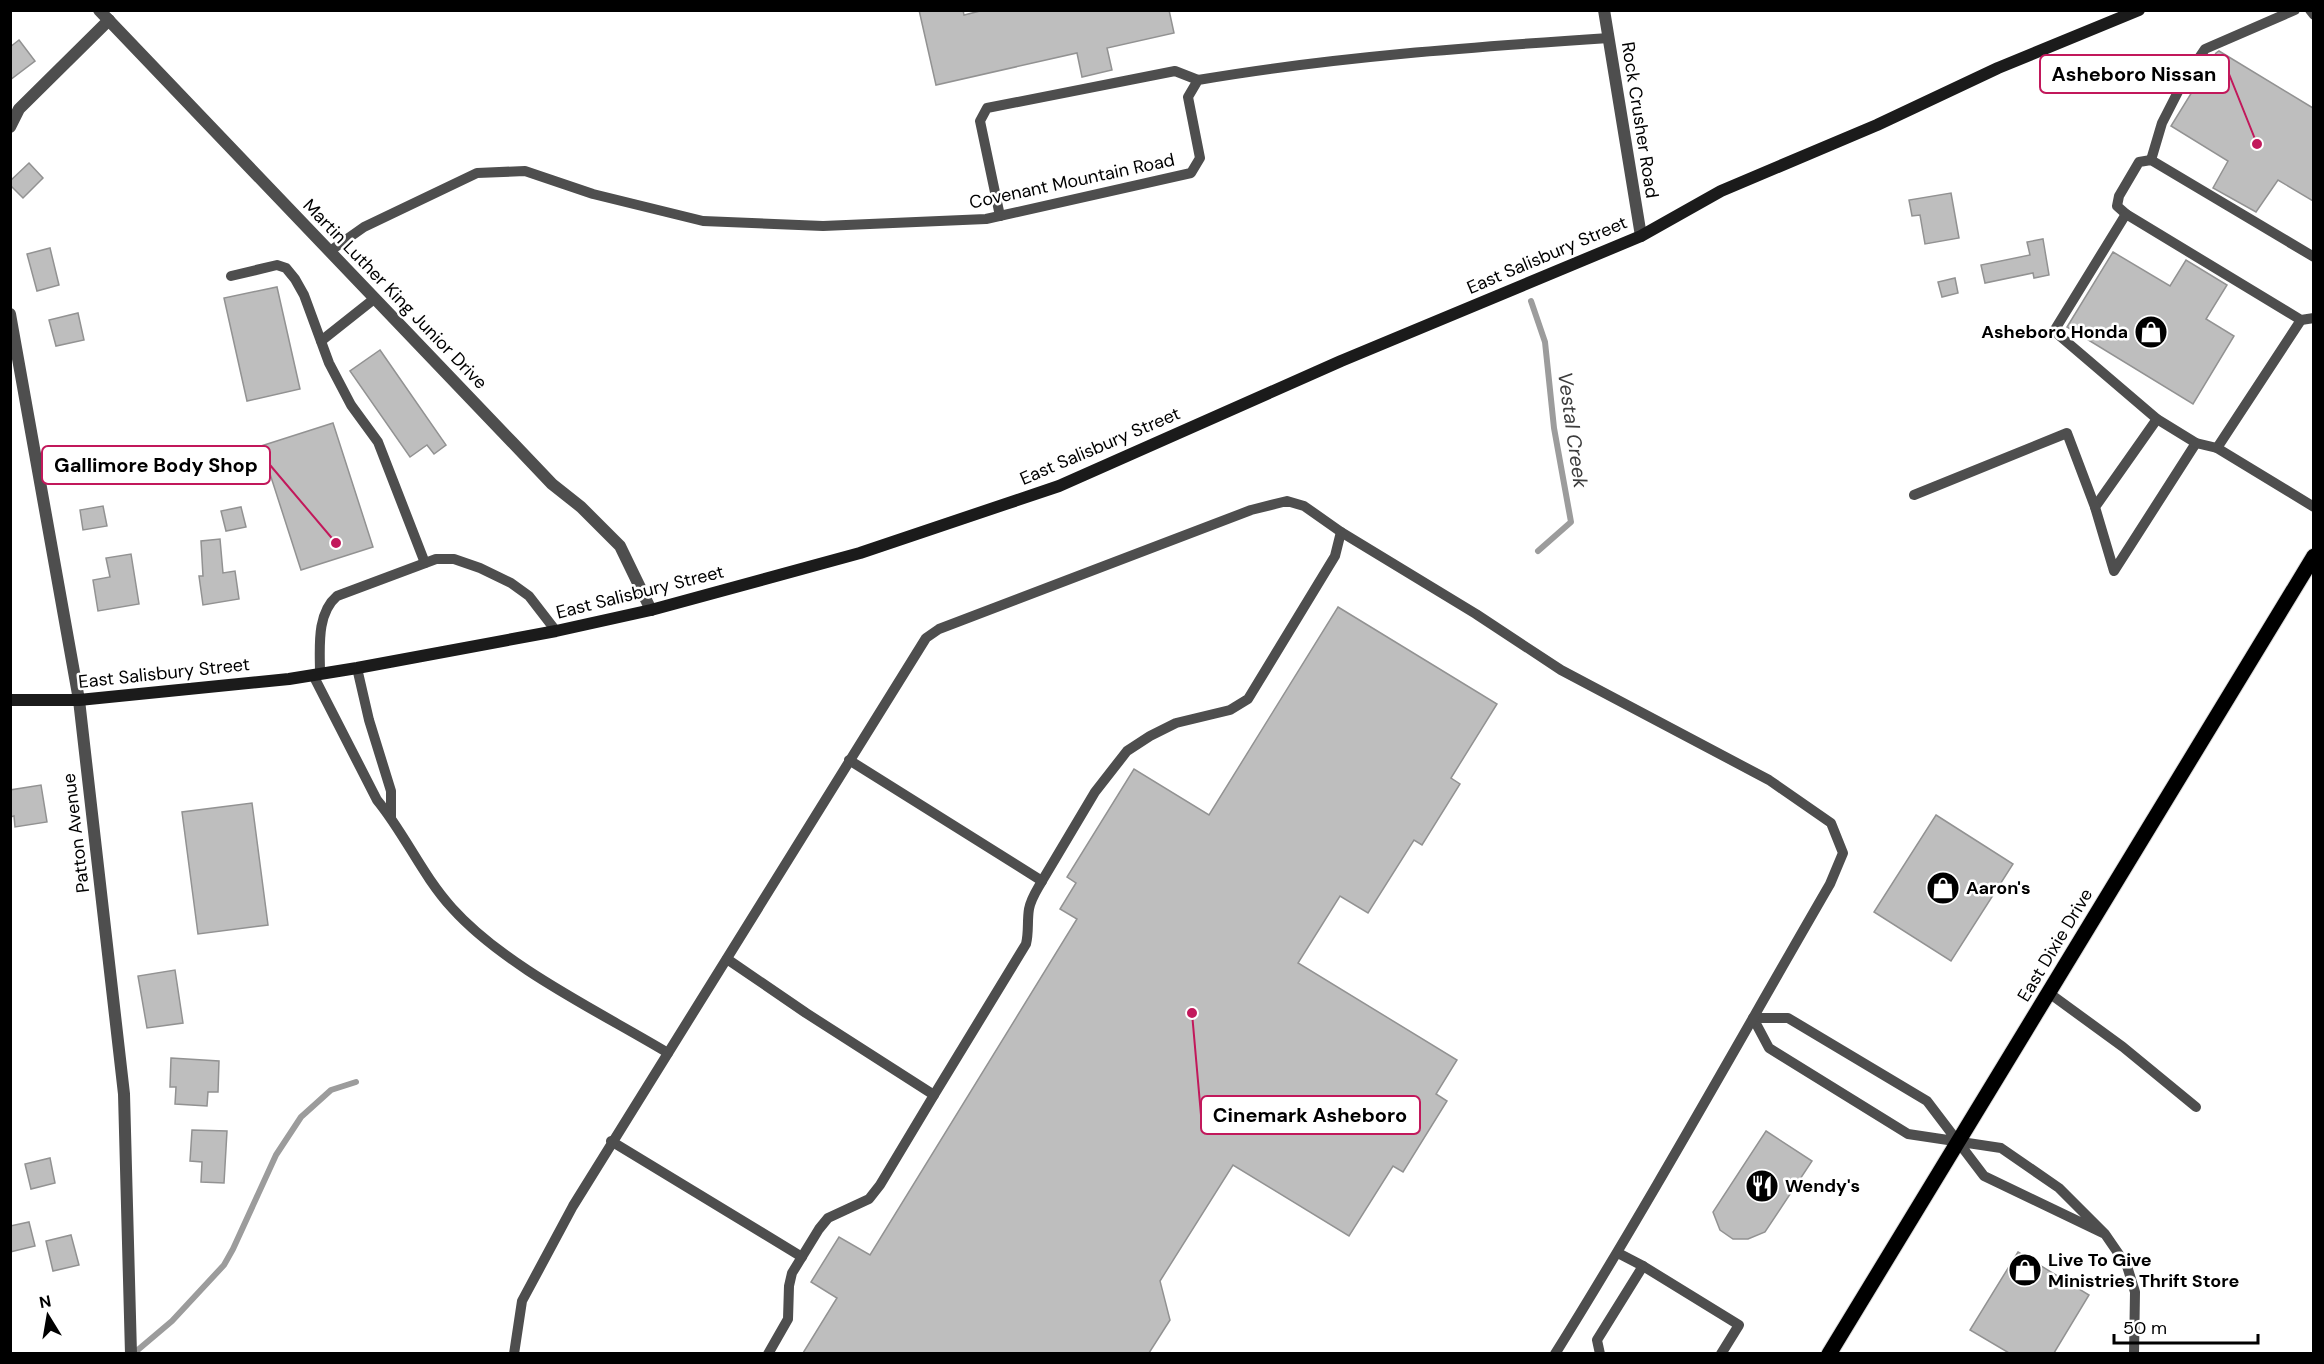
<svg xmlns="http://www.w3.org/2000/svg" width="2324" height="1364" font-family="'DM Sans',sans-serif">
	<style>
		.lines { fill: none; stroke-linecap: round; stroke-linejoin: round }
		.stream { stroke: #9c9c9c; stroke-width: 6 }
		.building { fill: #bebebe; stroke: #929292; stroke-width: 1.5 }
		.primary-casing { stroke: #dbdbdb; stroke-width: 17 }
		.service { stroke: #4e4e4e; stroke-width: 10 }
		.minor { stroke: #4e4e4e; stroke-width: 12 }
		.tertiary { stroke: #4e4e4e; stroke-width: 12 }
		.secondary { stroke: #1b1b1b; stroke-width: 12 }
		.primary { stroke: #000; stroke-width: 15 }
		.labels { text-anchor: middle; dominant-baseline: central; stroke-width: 5; stroke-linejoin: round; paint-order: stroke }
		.street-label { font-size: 18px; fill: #000; stroke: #fff }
		.poi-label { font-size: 18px; font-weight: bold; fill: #000; stroke: #fff; text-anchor: start }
		.water-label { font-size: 20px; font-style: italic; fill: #3d3d3d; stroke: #fff }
		.leader { fill: none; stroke: #c2185b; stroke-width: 2 }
		.callout-dot { fill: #c2185b; stroke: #fff; stroke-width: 2 }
		.callout { fill: #fff; stroke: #c2185b; stroke-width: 2 }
		.callout-label { font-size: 20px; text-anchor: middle; font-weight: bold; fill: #000 }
	</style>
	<rect width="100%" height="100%" fill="#fff"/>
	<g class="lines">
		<!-- stream -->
		<g class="stream">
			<polyline points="1531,301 1545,342 1554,428 1571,522 1538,551"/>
			<polyline points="133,1354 172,1321 224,1265 233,1249 276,1155 301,1117 331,1090 356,1082"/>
		</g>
	</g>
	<!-- building -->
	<g class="building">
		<polygon points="919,10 963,10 964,15 984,10 1169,10 1174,33 1107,48 1112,70 1082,77 1077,53 936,85"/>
		<polygon points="19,40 35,61 10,80 10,47"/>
		<polygon points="2219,51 2313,108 2313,201 2278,180 2256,212 2213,188 2228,161 2171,126 2216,53"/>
		<polygon points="29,163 43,178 23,198 10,185 10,181"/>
		<polygon points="1951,193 1959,238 1925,244 1920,215 1912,216 1909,200"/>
		<polygon points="2043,239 2049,275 2034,278 2033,273 1985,283 1981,265 2030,255 2027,242"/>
		<polygon points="50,248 59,285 37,291 27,254"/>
		<polygon points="2113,252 2170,286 2186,260 2227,285 2206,319 2234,336 2193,404 2067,327"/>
		<polygon points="1955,278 1958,293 1942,297 1938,282"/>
		<polygon points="277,287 300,389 247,401 224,298"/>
		<polygon points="78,313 84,340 56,346 49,320"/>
		<polygon points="380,350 446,445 434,454 427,445 410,457 350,371"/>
		<polygon points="333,423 373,547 301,570 261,446"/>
		<polygon points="103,506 107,526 83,530 80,510"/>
		<polygon points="241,507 246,527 226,531 221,511"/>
		<polygon points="220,539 223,573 235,571 239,599 203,605 199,576 203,576 201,541"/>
		<polygon points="131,554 139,604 98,611 93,580 110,577 106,558"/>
		<polygon points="1338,607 1497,704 1451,778 1460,784 1422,845 1414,840 1368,913 1340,896 1298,963 1457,1060 1436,1094 1447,1101 1403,1172 1393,1166 1349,1236 1233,1165 1160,1281 1170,1320 1149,1353 803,1353 837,1298 811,1282 839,1237 870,1255 1077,919 1060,909 1076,883 1067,877 1134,769 1209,815"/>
		<polygon points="41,785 47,822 15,827 14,816 10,817 10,790"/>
		<polygon points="252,803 268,925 198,934 182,812"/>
		<polygon points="1936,815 2013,864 1951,961 1874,912"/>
		<polygon points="175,970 183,1023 147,1028 138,976"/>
		<polygon points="171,1058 219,1061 218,1092 208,1092 207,1106 175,1104 176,1087 170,1087"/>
		<polygon points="192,1130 227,1131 224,1183 201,1182 202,1162 190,1161"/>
		<polygon points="1766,1131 1812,1161 1765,1232 1748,1239 1733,1239 1720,1230 1713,1212"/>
		<polygon points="50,1158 55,1183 31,1189 25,1164"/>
		<polygon points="29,1222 35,1246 10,1252 10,1226"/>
		<polygon points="71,1235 79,1265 53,1271 46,1241"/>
		<polygon points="2018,1252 2089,1295 2054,1353 2009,1353 1970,1330"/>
	</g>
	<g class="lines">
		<defs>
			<polyline id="primary" points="1829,1354 2314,556"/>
		</defs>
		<!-- primary casing -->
		<use href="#primary" class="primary-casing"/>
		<!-- service -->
		<g class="service">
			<polyline points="2310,10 2314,15"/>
			<polyline points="2151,160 2162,123 2184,80 2205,49 2295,10"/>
			<polyline points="2126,214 2117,206 2119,196 2139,162 2151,160 2314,257"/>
			<polyline points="1000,216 980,121 987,108 1175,71 1198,80"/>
			<path d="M330,251L364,227L477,173L525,171L593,194L703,221L823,226L986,219L1191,173L1200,158L1188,97L1198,80C1333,57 1472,47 1609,38"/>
			<polyline points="231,276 277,265 286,268 295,279 304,295 329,363 351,405 378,442 425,563"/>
			<polyline points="2301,320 2217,448 2314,507"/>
			<polyline points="321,341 374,299"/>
			<polyline points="2157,419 2095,507 2114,571 2196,443"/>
			<polyline points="2217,448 2196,443 2157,419 2054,331 2126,214 2301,320 2314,318"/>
			<polyline points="1914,495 2067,433 2095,507"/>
			<polyline points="357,668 369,720 391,791 391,817"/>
			<path d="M320,674C320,648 316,614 337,596L436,559H454L480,568L511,583L529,596L556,631"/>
			<path d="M313,675L377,800C405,834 422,875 452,908C505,967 600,1012 668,1053"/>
			<polyline points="849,760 1042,881 1095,792 1127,751 1150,736 1176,723 1230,710 1248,699 1335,556 1341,532"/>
			<polyline points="727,959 806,1013 934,1095 880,1185 869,1199 828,1218 819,1229 792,1273 789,1286 788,1319 768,1354"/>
			<polyline points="2049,993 2123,1047 2196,1107"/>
			<path d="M934,1095L1026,944C1029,932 1027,921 1029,909C1031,898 1037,890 1042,881"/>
			<polyline points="611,1141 802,1257"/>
			<polyline points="2105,1234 1984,1176 1927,1101 1788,1018 1753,1018 1769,1048 1908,1134 2001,1148 2059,1188 2105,1234 2127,1266 2135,1292 2134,1354"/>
			<polyline points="1618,1253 1643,1266 1739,1325 1721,1354"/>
			<path d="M514,1354L522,1301L573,1206L926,638L939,629L1251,510L1287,501L1304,506L1341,532L1476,614L1561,670L1769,780L1831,823L1843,853L1830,884C1739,1041 1651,1200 1555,1354"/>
			<polyline points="1600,1354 1597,1340 1643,1266"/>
		</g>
		<!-- minor -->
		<g class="minor">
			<polyline points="10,127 19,109 109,20"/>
			<polyline points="10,314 79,700 124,1094 131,1354"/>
		</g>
		<!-- tertiary -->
		<g class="tertiary">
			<polyline points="99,10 512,442 552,484 581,507 620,546 651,610"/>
			<polyline points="1604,10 1641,236"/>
		</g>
		<!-- secondary -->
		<polyline class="secondary" points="10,700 79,700 289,679 357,668 556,631 651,610 860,553 1059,486 1341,361 1641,236 1721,191 1877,125 1998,68 2139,10"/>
		<!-- primary -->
		<use href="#primary" class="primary"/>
	</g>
	<!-- icons -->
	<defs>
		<symbol id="shop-disc" viewBox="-11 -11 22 22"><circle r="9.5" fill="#000" stroke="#fff"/><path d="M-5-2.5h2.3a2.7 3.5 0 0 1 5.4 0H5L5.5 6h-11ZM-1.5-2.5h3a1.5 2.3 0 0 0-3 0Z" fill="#fff"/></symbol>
		<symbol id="restaurant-disc" viewBox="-11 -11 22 22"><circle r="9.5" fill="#000" stroke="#fff"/><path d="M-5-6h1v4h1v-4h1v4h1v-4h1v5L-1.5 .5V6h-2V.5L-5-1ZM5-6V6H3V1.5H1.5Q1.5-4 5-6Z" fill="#fff"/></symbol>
	</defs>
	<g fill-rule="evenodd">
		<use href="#shop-disc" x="2132" y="313" width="38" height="38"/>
		<use href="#shop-disc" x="1924" y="869" width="38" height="38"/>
		<use href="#restaurant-disc" x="1743" y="1167" width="38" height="38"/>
		<use href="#shop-disc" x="2006" y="1251" width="38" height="38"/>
	</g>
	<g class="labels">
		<!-- street labels -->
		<g class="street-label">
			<text transform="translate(1640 120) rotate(81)">Rock Crusher Road</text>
			<text transform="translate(1072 181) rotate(-12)">Covenant Mountain Road</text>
			<text transform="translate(1547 255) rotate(-23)">East Salisbury Street</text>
			<text transform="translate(395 294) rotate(46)">Martin Luther King Junior Drive</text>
			<text transform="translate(1100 446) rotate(-23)">East Salisbury Street</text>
			<text transform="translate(640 592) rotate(-14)">East Salisbury Street</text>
			<text transform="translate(164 673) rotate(-6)">East Salisbury Street</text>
			<text transform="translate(76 833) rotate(-97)">Patton Avenue</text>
			<text transform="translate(2055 945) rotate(-59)">East Dixie Drive</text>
		</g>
		<!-- poi labels -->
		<g class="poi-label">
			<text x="2128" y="332" text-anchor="end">Asheboro Honda</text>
			<text x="1966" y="888">Aaron's</text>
			<text x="1785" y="1186">Wendy's</text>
			<text x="2048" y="1260">Live To Give<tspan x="2048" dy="21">Ministries Thrift Store</tspan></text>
		</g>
		<!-- water labels -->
		<g class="water-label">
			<text transform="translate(1573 430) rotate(82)">Vestal Creek</text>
		</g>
	</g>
	<!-- callouts -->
	<path class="leader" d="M2257 144L2229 74M336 543L270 465M1192 1013L1201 1115"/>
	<g class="callout-dot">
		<circle cx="2257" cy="144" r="6"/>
		<circle cx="336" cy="543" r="6"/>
		<circle cx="1192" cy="1013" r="6"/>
	</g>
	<g class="callout">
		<rect x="2040" y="55" width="189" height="38" rx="6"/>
		<rect x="42" y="446" width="228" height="38" rx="6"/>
		<rect x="1201" y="1096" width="219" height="38" rx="6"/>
	</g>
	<g class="callout-label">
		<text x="2134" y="81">Asheboro Nissan</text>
		<text x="156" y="472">Gallimore Body Shop</text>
		<text x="1310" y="1122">Cinemark Asheboro</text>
	</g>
	<!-- border -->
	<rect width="2324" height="1364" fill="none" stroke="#000000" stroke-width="24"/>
	<!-- north arrow -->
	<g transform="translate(48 1316) rotate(349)" stroke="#ffffff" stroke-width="4.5" paint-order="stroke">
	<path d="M0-4.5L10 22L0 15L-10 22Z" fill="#000000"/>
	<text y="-9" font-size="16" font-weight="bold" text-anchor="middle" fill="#000000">N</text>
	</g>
	<!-- scale -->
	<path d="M2114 1334v9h144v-9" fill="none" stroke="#000000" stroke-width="3"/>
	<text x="2123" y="1334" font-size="18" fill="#000000" stroke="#ffffff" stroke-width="4.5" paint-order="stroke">50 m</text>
</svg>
